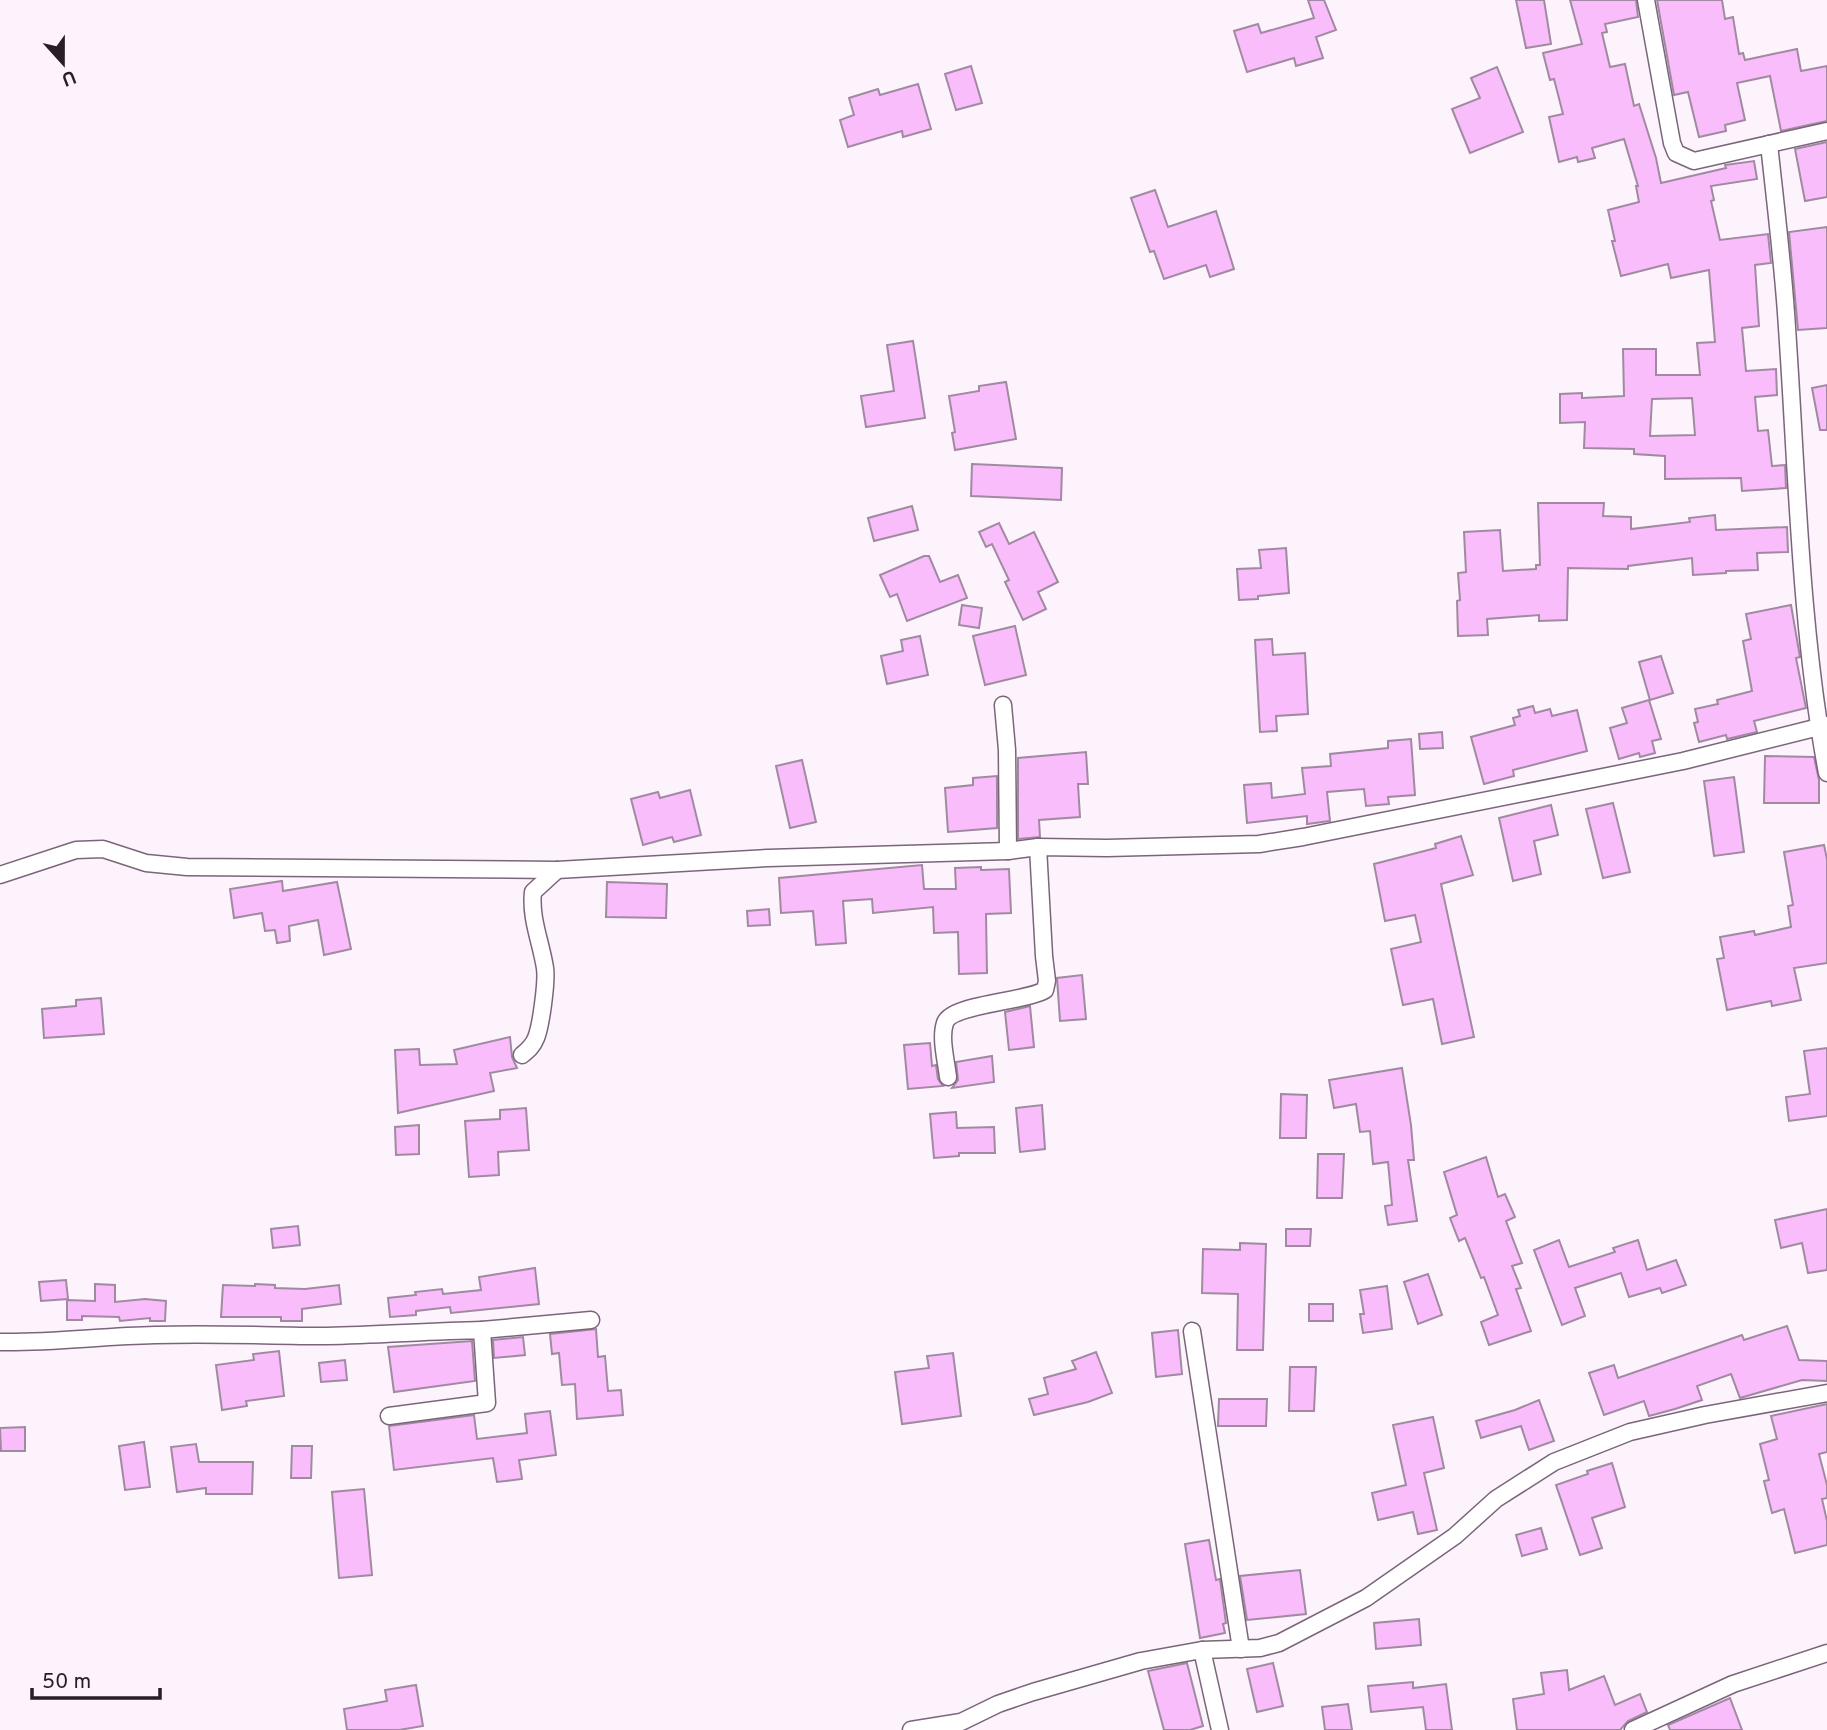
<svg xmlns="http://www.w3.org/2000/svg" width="1827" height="1730" font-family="Overpass,sans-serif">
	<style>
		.building { fill: #fabdfc; stroke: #a18aa1; stroke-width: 2; fill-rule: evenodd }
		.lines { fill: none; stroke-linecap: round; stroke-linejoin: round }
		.minor-casing { stroke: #7a657b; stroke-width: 19 }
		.minor { stroke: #fff; stroke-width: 16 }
	</style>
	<rect width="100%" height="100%" fill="#fdf3fd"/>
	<!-- building -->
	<g class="building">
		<polygon points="1308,0 1324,0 1336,30 1316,37 1323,58 1296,66 1294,58 1247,72 1234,31 1258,24 1261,33 1314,18"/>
		<polygon points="1516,0 1544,0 1551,44 1526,48"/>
		<path d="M1570,0H1636L1638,17L1605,24L1607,32L1602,33L1610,67L1625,64L1634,106L1639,104L1656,158L1661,183L1726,168L1725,165L1754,161L1757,179L1711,186L1714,200L1711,201L1720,240L1768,234L1771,263L1755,265L1759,326L1742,328L1746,371L1776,369L1777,395L1755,397L1758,431L1768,430L1772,466L1785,465L1786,488L1742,491L1741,478L1665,479V456L1634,454V449L1584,448L1585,422L1560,423V394L1582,393V398L1624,396L1623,349H1656V375H1700L1697,343L1715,342L1709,270L1671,278L1668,264L1621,276L1612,241H1615L1608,210L1639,202L1636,186H1638L1624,139L1592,148L1595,158L1578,162L1577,157L1559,162L1549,117L1563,114L1554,79L1550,80L1543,53L1582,44ZM1692,398L1695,435L1650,436L1652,399Z"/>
		<polygon points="1657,0 1722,0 1725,19 1733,17 1739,54 1743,53 1745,60 1797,49 1801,71 1827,66 1827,121 1781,131 1770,76 1737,83 1745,120 1725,125 1726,131 1699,137 1688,92 1674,95"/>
		<polygon points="971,66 982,103 956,110 945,74"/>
		<polygon points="1497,67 1523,132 1470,153 1452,109 1480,98 1471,78"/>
		<polygon points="918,84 931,129 903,137 902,131 848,147 840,120 854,115 849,98 878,89 880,95"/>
		<polygon points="1827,142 1827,197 1805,201 1795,149"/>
		<polygon points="1155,190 1168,227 1216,211 1234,269 1210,277 1206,265 1164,279 1154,251 1150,252 1131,198"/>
		<polygon points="1827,227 1827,328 1798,330 1789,232"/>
		<polygon points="913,341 925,418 866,427 861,396 894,391 887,345"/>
		<polygon points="1006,382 1016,439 955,450 952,433 955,432 949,396 979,391 979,386"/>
		<polygon points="1827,385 1827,430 1820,430 1812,388"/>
		<polygon points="972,464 1062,468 1061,500 971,496"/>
		<polygon points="1538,503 1604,503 1603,516 1631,517 1631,529 1690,522 1689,518 1715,515 1716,530 1787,527 1788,552 1757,553 1758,570 1726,571 1726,573 1693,575 1692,558 1628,566 1628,569 1568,568 1567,620 1539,621 1539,615 1487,619 1488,635 1458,636 1457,601 1460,600 1458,573 1466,572 1464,532 1500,530 1503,571 1536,569 1536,565 1540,565"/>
		<polygon points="912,506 918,530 874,541 868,518"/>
		<polygon points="999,523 1009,544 1034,532 1058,582 1038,592 1046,609 1023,620 1005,582 1009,580 992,544 986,547 979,532"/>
		<polygon points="1286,548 1289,593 1258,596 1258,599 1239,600 1237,569 1261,568 1259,550"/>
		<polygon points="924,556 929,556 940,582 958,575 967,598 907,621 897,594 890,597 880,575"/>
		<polygon points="962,605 982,608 979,628 959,625"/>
		<polygon points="1791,605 1800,657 1796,658 1806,708 1754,721 1757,732 1727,739 1726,735 1699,742 1694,723 1698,722 1695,709 1718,704 1717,700 1752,691 1743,641 1751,639 1746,614"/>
		<polygon points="1015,626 1026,675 985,685 973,636"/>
		<polygon points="920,636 928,675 887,684 881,656 903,651 901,640"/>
		<polygon points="1272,639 1273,655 1305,653 1308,714 1276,716 1277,731 1260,732 1255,640"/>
		<polygon points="1661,656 1673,693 1650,700 1639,662"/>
		<polygon points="1649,700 1661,739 1652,741 1655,753 1640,757 1639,753 1619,759 1610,728 1627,723 1622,708"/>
		<polygon points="1533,706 1535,713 1550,709 1552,716 1577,710 1587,751 1513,770 1514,776 1484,784 1471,737 1515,725 1513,718 1520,716 1518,710"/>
		<polygon points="1442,732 1443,748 1420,749 1419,734"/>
		<polygon points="1411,739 1415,795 1388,797 1389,804 1366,806 1364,789 1327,792 1330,821 1307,824 1307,816 1247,823 1244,785 1271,783 1272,798 1305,794 1302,768 1331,766 1330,754 1388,748 1388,741"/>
		<polygon points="1086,752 1088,784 1078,784 1080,817 1039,820 1040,837 1018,839 1018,758"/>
		<polygon points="1765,756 1814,757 1819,780 1819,803 1764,803"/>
		<polygon points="802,760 816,822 790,828 776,766"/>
		<polygon points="997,776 997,828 948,832 945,788 973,785 973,778"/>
		<polygon points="1734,777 1744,852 1714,856 1704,781"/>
		<polygon points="690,790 701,835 674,842 672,837 643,845 631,799 658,792 660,798"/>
		<polygon points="1613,803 1630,872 1603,878 1586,809"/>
		<polygon points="1551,805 1558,835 1534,841 1541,874 1513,881 1499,818"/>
		<polygon points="1461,836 1473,875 1441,884 1474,1037 1442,1044 1433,999 1403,1005 1391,949 1421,942 1415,915 1385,921 1374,864 1436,848 1435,844"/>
		<polygon points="1824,845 1827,859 1827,963 1794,968 1801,1000 1772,1006 1771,1001 1727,1010 1717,959 1724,958 1720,937 1754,931 1755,935 1791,927 1788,906 1793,905 1784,852"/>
		<polygon points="922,865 924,889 956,889 955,868 981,867 981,870 1009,869 1011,913 986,914 987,973 959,974 958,932 934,933 933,907 873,913 872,899 843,901 846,943 816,945 813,911 781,913 779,878"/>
		<polygon points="282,881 283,891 337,882 351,949 324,955 318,920 289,926 290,941 277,943 275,930 265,931 262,913 234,918 230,889"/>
		<polygon points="607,882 667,884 666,918 606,917"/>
		<polygon points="769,909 770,925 748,926 747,911"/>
		<polygon points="1082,975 1086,1019 1060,1021 1057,978"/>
		<polygon points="101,998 104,1034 44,1038 42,1009 76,1006 76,1000"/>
		<polygon points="1030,1006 1034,1047 1009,1050 1005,1012"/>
		<polygon points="510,1037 512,1057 517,1068 490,1073 494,1091 398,1113 395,1050 419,1049 420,1065 457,1064 454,1050"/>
		<polygon points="930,1043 932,1066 936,1065 938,1079 943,1086 908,1089 904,1045"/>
		<polygon points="1827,1048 1827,1116 1789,1121 1786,1097 1810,1094 1804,1051"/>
		<polygon points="992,1056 994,1082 952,1088 958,1080 956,1062"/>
		<polygon points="1402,1068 1411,1125 1414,1160 1408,1160 1417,1221 1388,1225 1385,1206 1392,1205 1388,1162 1373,1164 1370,1131 1360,1132 1356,1104 1334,1108 1329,1080"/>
		<polygon points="1281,1094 1307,1095 1306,1138 1280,1138"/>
		<polygon points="1042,1105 1045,1149 1020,1152 1016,1108"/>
		<polygon points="526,1108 529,1150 498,1152 499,1175 469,1177 465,1121 500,1119 500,1110"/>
		<polygon points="956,1112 957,1128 994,1127 995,1153 959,1153 959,1156 934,1158 930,1114"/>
		<polygon points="419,1125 419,1154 396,1155 395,1127"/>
		<polygon points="1318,1154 1344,1154 1342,1198 1317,1198"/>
		<polygon points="1486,1157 1498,1197 1505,1194 1515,1217 1506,1221 1522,1263 1512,1266 1521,1288 1516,1289 1531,1331 1489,1345 1481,1322 1498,1315 1484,1277 1481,1278 1465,1238 1459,1241 1450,1218 1457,1215 1444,1172"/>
		<polygon points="1827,1209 1827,1270 1808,1273 1802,1243 1781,1248 1775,1220"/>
		<polygon points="298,1226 300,1245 273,1248 271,1229"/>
		<polygon points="1286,1229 1311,1229 1310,1246 1286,1246"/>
		<polygon points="1559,1240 1569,1267 1615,1252 1613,1248 1638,1240 1647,1270 1676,1260 1686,1285 1662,1293 1660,1288 1629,1297 1621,1273 1575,1288 1585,1316 1562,1325 1534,1250"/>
		<polygon points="1240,1243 1266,1244 1263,1350 1237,1350 1238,1294 1202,1293 1203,1249 1240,1250"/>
		<polygon points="535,1268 539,1304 451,1313 450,1307 416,1311 416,1315 390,1317 388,1298 416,1295 415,1292 442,1289 443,1294 481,1290 479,1277"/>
		<polygon points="1428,1274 1442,1315 1418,1324 1404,1282"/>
		<polygon points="66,1280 68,1299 41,1301 39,1282"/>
		<polygon points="95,1284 115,1285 115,1302 145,1299 166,1301 165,1321 150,1321 150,1318 120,1321 119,1317 82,1316 82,1320 67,1320 67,1300 95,1301"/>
		<polygon points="255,1284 275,1285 275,1288 305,1289 339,1285 341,1304 302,1309 302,1321 281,1321 281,1317 221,1317 223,1285 255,1286"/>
		<polygon points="1387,1286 1392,1329 1363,1333 1360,1314 1364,1314 1360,1290"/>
		<rect x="1309" y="1304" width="24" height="17"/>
		<polygon points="1787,1326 1799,1360 1827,1361 1827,1381 1802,1380 1740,1398 1731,1374 1697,1386 1702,1400 1675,1409 1649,1416 1644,1401 1604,1415 1589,1373 1614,1365 1618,1378 1742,1335 1744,1340"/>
		<polygon points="596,1329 598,1357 605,1356 608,1391 621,1390 623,1415 577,1419 575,1384 562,1385 559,1353 552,1354 550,1334"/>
		<polygon points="1178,1330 1182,1374 1156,1377 1152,1333"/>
		<polygon points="523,1337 525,1355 494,1358 493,1340"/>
		<polygon points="472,1341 475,1381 394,1392 388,1347"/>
		<polygon points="279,1351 284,1396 246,1401 247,1406 222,1410 216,1365 254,1360 253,1354"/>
		<polygon points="1096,1352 1112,1393 1088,1402 1034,1415 1029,1399 1048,1394 1044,1378 1076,1369 1072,1361"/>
		<polygon points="953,1353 961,1416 902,1424 895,1372 929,1368 927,1356"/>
		<polygon points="345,1360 347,1380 321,1382 319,1363"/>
		<polygon points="1290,1367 1316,1367 1314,1411 1289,1411"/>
		<polygon points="1219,1399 1267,1399 1266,1426 1218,1426"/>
		<polygon points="1539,1400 1554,1441 1529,1450 1521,1426 1481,1438 1476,1421 1515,1410"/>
		<polygon points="1827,1404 1827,1452 1819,1454 1827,1485 1827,1498 1822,1499 1827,1521 1827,1545 1795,1553 1784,1509 1772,1513 1764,1481 1769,1480 1760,1444 1777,1439 1771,1416"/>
		<polygon points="550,1411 556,1455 519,1460 522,1479 497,1482 493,1458 394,1470 389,1426 474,1415 477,1439 527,1433 525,1414"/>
		<polygon points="1433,1417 1444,1468 1424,1473 1437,1530 1418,1534 1413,1512 1378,1520 1372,1493 1406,1485 1393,1425"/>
		<polygon points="25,1427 25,1451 1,1451 0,1428"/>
		<polygon points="144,1442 150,1487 125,1490 119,1446"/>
		<polygon points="196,1444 199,1462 253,1462 252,1494 206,1494 206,1488 177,1492 171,1447"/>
		<polygon points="292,1446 312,1446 311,1478 291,1478"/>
		<polygon points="1612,1463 1625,1507 1592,1518 1602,1548 1580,1555 1556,1485 1588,1474 1587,1471"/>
		<polygon points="364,1489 372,1575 339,1578 332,1492"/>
		<polygon points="1541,1528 1547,1549 1522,1556 1516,1535"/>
		<polygon points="1209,1540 1216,1580 1220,1579 1226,1623 1223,1624 1225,1633 1200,1638 1185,1544"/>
		<polygon points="1300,1570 1306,1614 1247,1620 1240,1576"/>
		<polygon points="1419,1619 1421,1645 1376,1649 1374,1623"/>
		<polygon points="1187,1663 1203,1726 1190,1730 1164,1730 1148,1671"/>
		<polygon points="1273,1663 1283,1706 1257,1712 1247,1669"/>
		<polygon points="1567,1670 1569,1690 1604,1676 1615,1705 1640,1694 1647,1712 1628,1721 1620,1730 1517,1730 1513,1699 1544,1694 1541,1673"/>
		<polygon points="1413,1682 1413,1688 1446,1684 1452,1730 1426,1730 1423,1707 1371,1712 1368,1686"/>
		<polygon points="416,1685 423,1726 399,1730 347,1730 344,1709 387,1701 385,1690"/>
		<polygon points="1730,1698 1742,1730 1670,1730 1668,1725"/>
		<polygon points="1348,1704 1352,1730 1325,1730 1322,1707"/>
	</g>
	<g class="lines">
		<defs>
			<g id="minor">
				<polyline points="1646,0 1672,143 1676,153 1694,161 1827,131"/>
				<path d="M1769,144C1775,200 1782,256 1786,313C1797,466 1799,622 1827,773"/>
				<polyline points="1003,705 1007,750 1008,851"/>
				<polyline points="0,875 76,850 103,849 146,863 187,867 557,870 768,858 1008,851 1038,847 1107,848 1259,844 1303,837 1683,761 1827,725"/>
				<path d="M522,1055C528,1050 533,1046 536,1038C541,1026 547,981 545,968C541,942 530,918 533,892L557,870"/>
				<path d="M948,1077C946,1060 940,1038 945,1023C951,1004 1025,1002 1045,990L1047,981L1044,956L1038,847"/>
				<polyline points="482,1330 591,1320"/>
				<polyline points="1192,1331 1241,1649"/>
				<path d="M0,1342C52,1343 103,1336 155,1335C212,1333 270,1336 327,1336C379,1335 430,1331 482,1330L487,1403L389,1416"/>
				<polyline points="1202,1650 1220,1730"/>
				<polyline points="911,1730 961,1722 998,1704 1033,1692 1141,1661 1202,1650 1260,1648 1279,1643 1366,1598 1455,1536 1496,1499 1554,1462 1630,1432 1705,1415 1827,1393"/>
				<polyline points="1633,1730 1733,1684 1827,1653"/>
			</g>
		</defs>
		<!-- minor casing -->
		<use href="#minor" class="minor-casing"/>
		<!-- minor -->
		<use href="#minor" class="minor"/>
	</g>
	<!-- north arrow -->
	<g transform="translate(63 63) rotate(159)" stroke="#fdf3fd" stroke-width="5" paint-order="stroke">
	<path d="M0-5L12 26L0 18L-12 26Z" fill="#271e27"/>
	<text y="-10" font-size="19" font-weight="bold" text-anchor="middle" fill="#271e27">U</text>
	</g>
	<!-- scale -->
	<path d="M32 1688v10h128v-10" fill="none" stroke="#271e27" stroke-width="3.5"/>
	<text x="42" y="1688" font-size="21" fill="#271e27" stroke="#fdf3fd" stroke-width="5" paint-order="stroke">50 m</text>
</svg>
